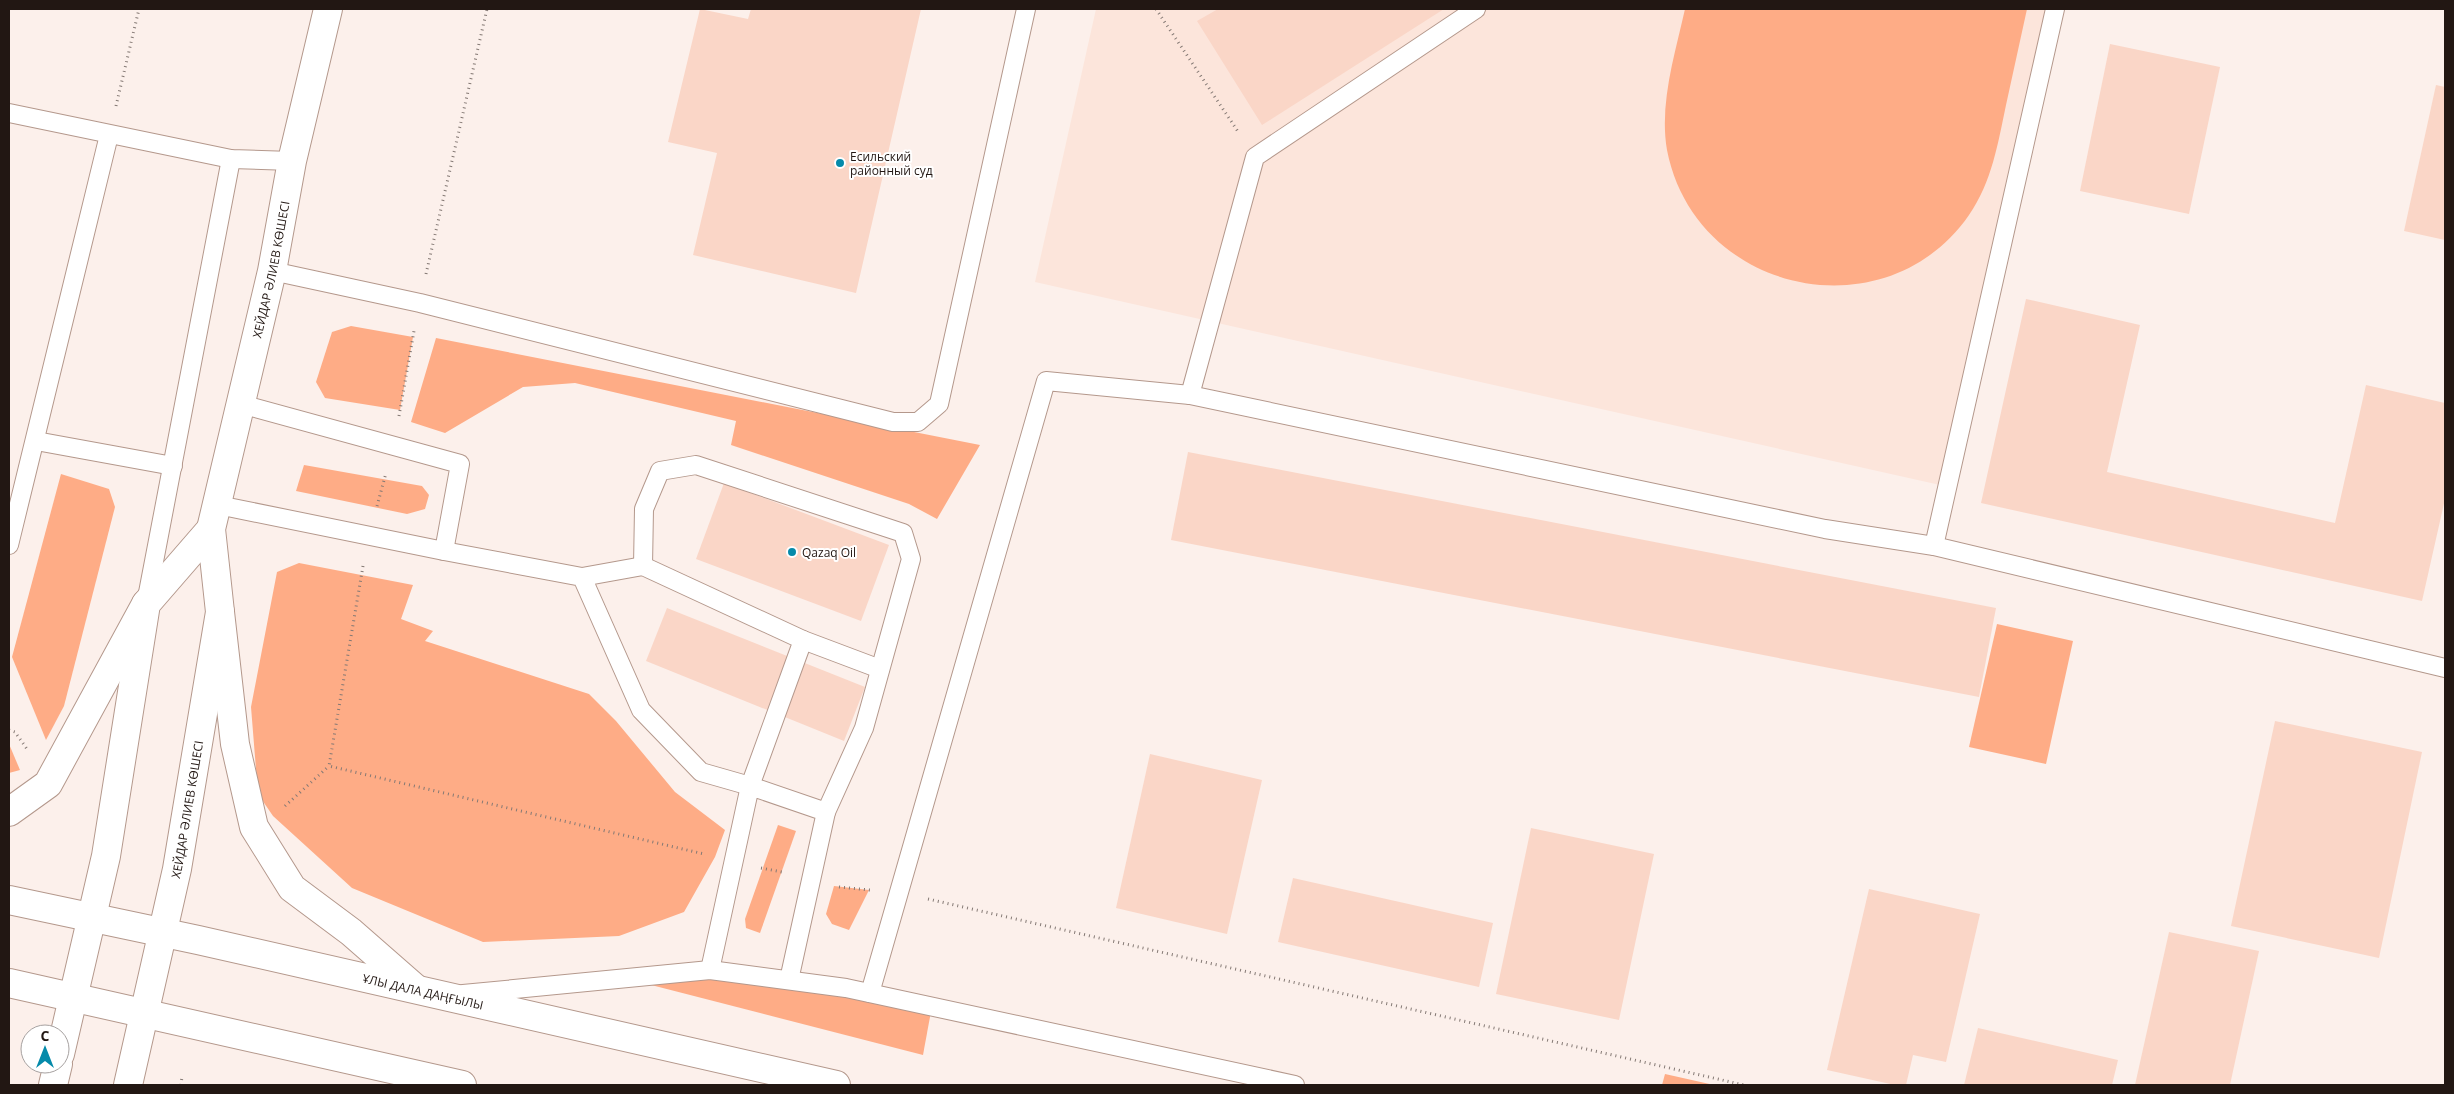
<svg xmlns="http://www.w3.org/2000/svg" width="2454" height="1094" font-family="'Open Sans',sans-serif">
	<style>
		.built { fill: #fce5db }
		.green { fill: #feac86 }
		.building { fill: #fad6c7 }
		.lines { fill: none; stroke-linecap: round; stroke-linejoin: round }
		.service-casing { stroke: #b4988c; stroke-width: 20 }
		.tertiary-casing { stroke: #b4988c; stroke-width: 30 }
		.secondary-casing { stroke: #b4988c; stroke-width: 30 }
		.path { stroke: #847974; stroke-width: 3; stroke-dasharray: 1 4; stroke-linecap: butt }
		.service { stroke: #fff; stroke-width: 18 }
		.tertiary { stroke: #fff; stroke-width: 28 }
		.secondary { stroke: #fff; stroke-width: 28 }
		.poi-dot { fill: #058aaa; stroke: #fff; stroke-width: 2 }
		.labels { text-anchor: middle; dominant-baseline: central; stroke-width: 4; stroke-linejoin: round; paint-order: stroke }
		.poi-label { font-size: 12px; fill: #221713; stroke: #fff; text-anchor: start }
		.street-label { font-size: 12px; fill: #221713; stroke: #fff }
	</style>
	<rect width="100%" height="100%" fill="#fcf0eb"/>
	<!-- built -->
	<polygon class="built" points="1096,9 2047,9 1940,485 1035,282"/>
	<!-- green -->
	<g class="green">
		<path d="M1685,9H2027C2020,41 2013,73 2006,105C1998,143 1992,182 1969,215C1886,335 1695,294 1667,150C1659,104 1675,54 1685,9Z"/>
		<polygon points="351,326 413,337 400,410 325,398 316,382 332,332"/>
		<polygon points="436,338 980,445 937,519 909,504 731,445 736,421 575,383 523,387 445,433 411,422"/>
		<polygon points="304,465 422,486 429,495 425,509 407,514 296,491"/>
		<polygon points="61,474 109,489 115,507 64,706 46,740 12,657"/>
		<polygon points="299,563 413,585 401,619 433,631 425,641 589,694 616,721 675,792 725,830 715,857 684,912 619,936 483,942 352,888 273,816 258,794 251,707 277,572"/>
		<polygon points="1997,624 2073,641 2046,764 1969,747"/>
		<polygon points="9,744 20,770 9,773"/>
		<polygon points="778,825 796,831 760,933 746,928 745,919"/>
		<polygon points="834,886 869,890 849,930 832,924 826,914"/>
		<polygon points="710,970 932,1006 923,1055 624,978"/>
		<polygon points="1665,1074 1714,1085 1662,1085"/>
	</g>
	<!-- building -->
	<g class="building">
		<polygon points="700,9 748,19 751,9 921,9 856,293 693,255 717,153 668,142"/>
		<polygon points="1218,9 1444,9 1262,125 1197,21"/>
		<polygon points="2110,44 2220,67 2189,214 2080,191"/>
		<polygon points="2436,85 2445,87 2445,240 2404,231"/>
		<polygon points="2026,299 2140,325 2107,472 2335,523 2366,385 2445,403 2445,499 2422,601 1981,503"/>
		<polygon points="1188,452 1996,608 1979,697 1171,540"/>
		<polygon points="724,483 889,545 861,621 696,559"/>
		<polygon points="667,608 865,687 844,741 646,661"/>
		<polygon points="2275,721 2422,752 2379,958 2231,926"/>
		<polygon points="1150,754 1262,780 1227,934 1116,908"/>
		<polygon points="1531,828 1654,854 1619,1020 1496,994"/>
		<polygon points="1293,878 1493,923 1479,987 1278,942"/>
		<polygon points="1869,889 1980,914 1946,1062 1913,1055 1906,1085 1895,1085 1827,1070"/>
		<polygon points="2169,932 2259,951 2230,1085 2135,1085"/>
		<polygon points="1978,1028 2118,1060 2112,1085 1964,1085"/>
	</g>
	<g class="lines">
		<defs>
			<g id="service">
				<polyline points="9,113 231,159 292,161"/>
				<polyline points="272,271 420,303 893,422 918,422 939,404 1026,9"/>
				<polyline points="1190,395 1255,157 1476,9"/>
				<polyline points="36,441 173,466"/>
				<polyline points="218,505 444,551 460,464 241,404"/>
				<polyline points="9,545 109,135"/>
				<polyline points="1934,546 2055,9"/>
				<polyline points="444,551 582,577 641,710 701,772 750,786 803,640 643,566 582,577"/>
				<polyline points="643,566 644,509 660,471 696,465 903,533 911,559 864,728 826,812"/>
				<polyline points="147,598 231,159"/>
				<polyline points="803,640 880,669"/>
				<polyline points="710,970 750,786 826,812 789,980"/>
				<polyline points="870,993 1046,381 1190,395 1825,529 1934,546 2445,668"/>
				<polyline points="463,994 710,970 846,988 1295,1085"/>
			</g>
			<g id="tertiary">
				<polyline points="60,1054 106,856 146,604 211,529"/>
				<polyline points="53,1085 58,1064"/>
				<path id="s1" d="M128,1085L177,869L220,612L211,529L272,271L292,161L328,9"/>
			</g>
			<g id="secondary">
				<polyline points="220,612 235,744 254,827 292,888 351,932 415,988"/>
				<polyline points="9,812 48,784 146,604"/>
				<path id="s2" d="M9,900L198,940L836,1085"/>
				<polyline points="9,983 462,1085"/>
			</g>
		</defs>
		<!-- service casing -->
		<use href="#service" class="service-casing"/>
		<!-- tertiary casing -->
		<use href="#tertiary" class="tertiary-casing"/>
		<!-- secondary casing -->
		<use href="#secondary" class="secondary-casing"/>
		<!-- path -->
		<g class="path">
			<polyline points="1156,9 1239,133"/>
			<polyline points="116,106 139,9"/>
			<polyline points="426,274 487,9"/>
			<polyline points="399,416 414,331"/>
			<polyline points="377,506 386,473"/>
			<polyline points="363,566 329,766 704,854"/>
			<polyline points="9,730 15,732 27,749"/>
			<polyline points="285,806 329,766"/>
			<polyline points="761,868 782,872"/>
			<polyline points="839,887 870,890"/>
			<polyline points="928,899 1744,1085"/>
			<polyline points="181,1085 182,1076"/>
		</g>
		<!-- service -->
		<use href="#service" class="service"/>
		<!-- tertiary -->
		<use href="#tertiary" class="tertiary"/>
		<!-- secondary -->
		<use href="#secondary" class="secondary"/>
	</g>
	<!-- markers -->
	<g class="poi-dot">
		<circle cx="840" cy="163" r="5"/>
		<circle cx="792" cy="552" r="5"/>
	</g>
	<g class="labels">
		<!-- poi labels -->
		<g class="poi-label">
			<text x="850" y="156">Есильский<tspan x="850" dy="14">районный суд</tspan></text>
			<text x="802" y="552">Qazaq Oil</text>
		</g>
		<!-- street labels -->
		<g class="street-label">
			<text stroke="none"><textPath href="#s1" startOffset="832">ХЕЙДАР ӘЛИЕВ КӨШЕСІ</textPath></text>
			<text stroke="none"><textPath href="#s1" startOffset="282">ХЕЙДАР ӘЛИЕВ КӨШЕСІ</textPath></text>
			<text stroke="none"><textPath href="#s2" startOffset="424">ҰЛЫ ДАЛА ДАҢҒЫЛЫ</textPath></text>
		</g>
	</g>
	<!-- border -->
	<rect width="2454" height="1094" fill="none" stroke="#221713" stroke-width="20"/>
	<!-- north arrow -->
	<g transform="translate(45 1049)"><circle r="24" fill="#ffffff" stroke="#a7a2a1"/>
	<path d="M0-4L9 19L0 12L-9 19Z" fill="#058aaa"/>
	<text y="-8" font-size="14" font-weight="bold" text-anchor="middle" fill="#221713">С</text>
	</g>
</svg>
